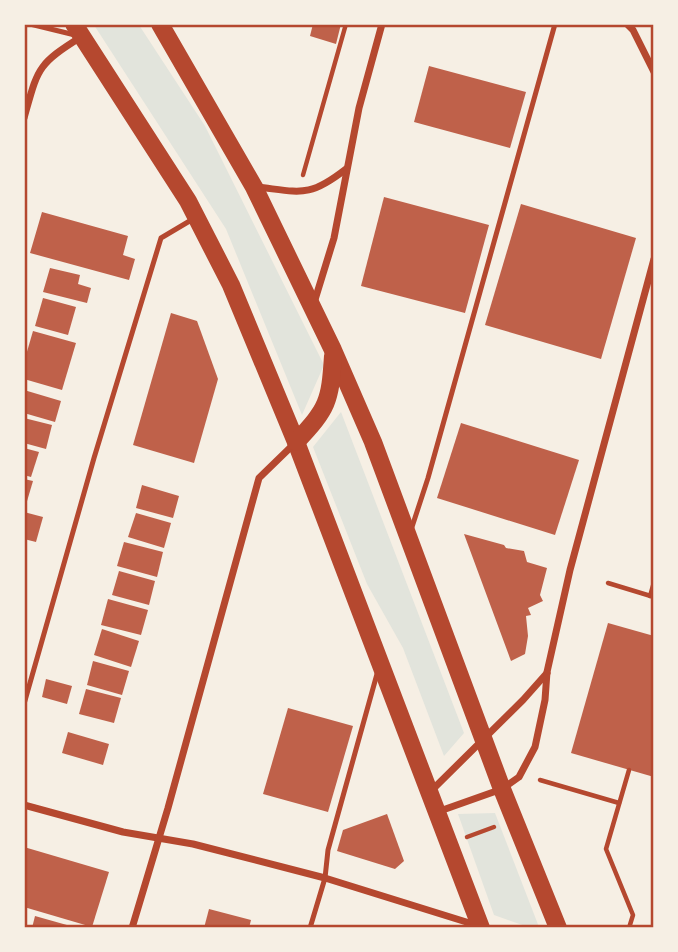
<svg xmlns="http://www.w3.org/2000/svg" width="678" height="952" font-family="'Source Serif 4',serif">
	<style>
		.green { fill: #e2e4dc }
		.building { fill: #bf614a }
		.lines { fill: none; stroke-linecap: round; stroke-linejoin: round }
		.path { stroke: #b5482f; stroke-width: 4.5 }
		.service { stroke: #b5482f; stroke-width: 5 }
		.minor { stroke: #b5482f; stroke-width: 7 }
		.primary { stroke: #b5482f; stroke-width: 18 }
		.neatline { fill: none; stroke: #b5482f; stroke-width: 2.5 }
	</style>
	<rect width="100%" height="100%" fill="#f6efe4"/>
	<!-- green -->
	<g class="green">
		<polygon points="94,25 139,25 205,126 324,365 302,415 226,229"/>
		<polygon points="341,412 464,733 444,756 403,648 367,584 313,447"/>
		<polygon points="495,813 539,927 528,927 494,915 458,814"/>
	</g>
	<!-- building -->
	<g class="building">
		<polygon points="313,24 341,24 336,44 310,36"/>
		<polygon points="429,66 526,92 510,148 414,122"/>
		<polygon points="384,197 489,225 465,313 361,286"/>
		<polygon points="521,204 636,238 601,359 485,325"/>
		<polygon points="42,212 128,236 123,255 135,259 129,280 30,253"/>
		<polygon points="50,268 80,275 78,284 91,288 87,303 43,292"/>
		<polygon points="43,298 76,307 68,335 35,326"/>
		<polygon points="171,313 197,321 218,379 194,463 133,445"/>
		<polygon points="33,331 76,343 62,390 24,379 24,362"/>
		<polygon points="24,390 61,401 55,422 24,413"/>
		<polygon points="24,418 52,425 46,449 24,443"/>
		<polygon points="461,423 579,460 555,535 437,498"/>
		<polygon points="24,448 39,452 31,477 24,475"/>
		<polygon points="24,479 33,481 25,508 24,508"/>
		<polygon points="142,485 179,496 173,518 136,508"/>
		<polygon points="24,512 43,517 36,542 24,539"/>
		<polygon points="136,513 171,523 164,548 128,537"/>
		<polygon points="464,534 504,545 506,548 524,551 527,562 547,568 540,595 543,601 528,608 531,615 526,616 528,636 525,654 511,661"/>
		<polygon points="124,542 163,552 157,577 117,566"/>
		<polygon points="119,571 155,581 149,605 112,595"/>
		<polygon points="108,599 148,610 141,635 101,625"/>
		<polygon points="608,623 654,636 654,777 571,753"/>
		<polygon points="102,629 139,641 131,667 94,655"/>
		<polygon points="93,661 129,671 122,695 87,685"/>
		<polygon points="46,679 72,686 67,704 42,697"/>
		<polygon points="86,689 121,698 114,723 79,714"/>
		<polygon points="288,708 353,726 328,812 263,794"/>
		<polygon points="68,732 109,744 103,765 62,753"/>
		<polygon points="387,814 404,861 395,869 337,851 343,830"/>
		<polygon points="24,847 109,872 92,927 24,907"/>
		<polygon points="209,909 251,920 249,928 204,928"/>
		<polygon points="35,916 74,927 73,928 32,928"/>
	</g>
	<g class="lines">
		<!-- path -->
		<g class="path">
			<polyline points="303,175 346,24"/>
			<polyline points="608,583 654,597"/>
			<polyline points="650,596 654,582"/>
			<polyline points="540,780 619,803"/>
			<polyline points="467,837 494,827"/>
			<polyline points="629,928 633,915 606,849 629,770"/>
		</g>
		<!-- service -->
		<g class="service">
			<polyline points="30,24 75,35"/>
			<polyline points="411,530 428,478 555,24"/>
			<polyline points="24,704 94,458 161,238 193,219"/>
			<polyline points="310,928 325,878 328,850 377,674"/>
		</g>
		<!-- minor -->
		<g class="minor">
			<polyline points="627,24 633,30 654,72"/>
			<path d="M24,118C38,69 36,65 81,37"/>
			<path d="M257,187C301,192 309,198 346,169"/>
			<polyline points="314,303 334,238 359,108 382,24"/>
			<polyline points="430,792 523,700 547,673"/>
			<polyline points="24,805 123,832 193,844 325,878 476,925"/>
			<polyline points="437,812 502,789 519,777 535,747 545,700 547,672 570,570 654,259"/>
			<polyline points="132,928 168,808 259,478 295,443"/>
		</g>
		<!-- primary -->
		<g class="primary">
			<polyline points="74,24 188,201 231,285 296,442 481,928"/>
			<polyline points="160,24 254,187 333,350 373,442 502,789 558,928"/>
			<path d="M296,442C328,408 330,402 333,356"/>
		</g>
	</g>
	<!-- border -->
	<rect width="678" height="952" fill="none" stroke="#f6efe4" stroke-width="52"/>
	<rect x="26" y="26" width="626" height="900" class="neatline"/>
</svg>
